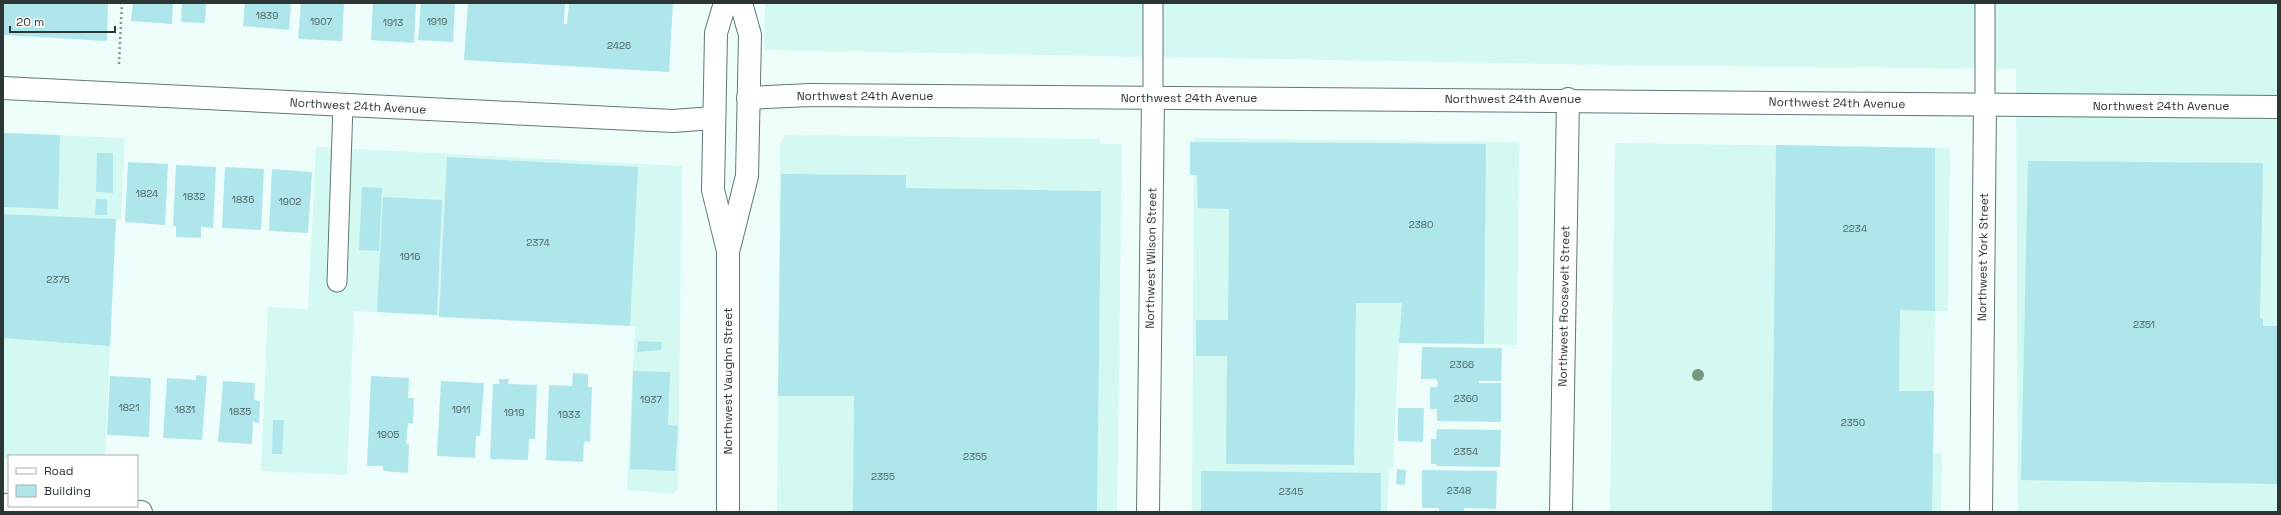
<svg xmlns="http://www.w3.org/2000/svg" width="2281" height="515" font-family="'Space Grotesk',sans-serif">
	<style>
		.built { fill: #d3f9f2 }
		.building { fill: #afe6eb }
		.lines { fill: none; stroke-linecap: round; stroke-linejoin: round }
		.lane-casing { stroke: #5f7974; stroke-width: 21 }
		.street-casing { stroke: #5f7974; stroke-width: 24 }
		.secondary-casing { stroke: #5f7974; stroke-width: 24 }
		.path { stroke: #889694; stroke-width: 2.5; stroke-dasharray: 2 3; stroke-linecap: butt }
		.lane { stroke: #fff; stroke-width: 19 }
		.street { stroke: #fff; stroke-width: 22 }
		.secondary { stroke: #fff; stroke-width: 22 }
		.tree { fill: #75967c }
		.labels { text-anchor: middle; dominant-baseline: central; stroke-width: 4; stroke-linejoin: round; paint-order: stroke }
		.number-label { font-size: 10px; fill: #4d6362 }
		.street-label { font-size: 12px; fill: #2c3735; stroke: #fff }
	</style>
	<rect width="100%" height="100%" fill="#edfefb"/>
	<!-- built -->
	<g class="built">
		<polygon points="765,3 2278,3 2278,512 2018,512 2016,69 1613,65 764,50"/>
		<polygon points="3,133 125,138 121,220 116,220 105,456 9,456 9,459 3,459"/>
		<polygon points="786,135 1100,139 1100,144 1122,144 1117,512 777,512 780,143"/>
		<polygon points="1194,138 1519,142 1517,345 1399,343 1393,468 1389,469 1387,512 1192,512"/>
		<polygon points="1615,143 1950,148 1948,311 1935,311 1933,453 1942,453 1941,512 1610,512"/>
		<polygon points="316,147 682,166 678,489 674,494 627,490 635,327 630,326 354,311 347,475 261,471 268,307 308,309"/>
	</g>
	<!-- building -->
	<g class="building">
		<polygon points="3,3 108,3 107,41 3,35"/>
		<polygon points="133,3 173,3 172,24 131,21"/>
		<polygon points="182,3 206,3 205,23 181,22"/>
		<polygon points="245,3 291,3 289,30 243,26"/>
		<polygon points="301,3 344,3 342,41 298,39"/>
		<polygon points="373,3 416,3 414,43 371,40"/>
		<polygon points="421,3 455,3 453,42 418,40"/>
		<polygon points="468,3 565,3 564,24 567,24 569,3 673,3 669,72 464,60"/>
		<polygon points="3,133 60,135 58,209 3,207"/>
		<polygon points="1190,142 1486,144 1484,344 1399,343 1402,303 1356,303 1354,465 1226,464 1227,356 1196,356 1196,320 1228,320 1229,209 1198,208 1197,175 1190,175"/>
		<polygon points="1776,145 1935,148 1935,311 1900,310 1899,391 1934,391 1932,512 1772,512"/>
		<polygon points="97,153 113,153 113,193 96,192"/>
		<polygon points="447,157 638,167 630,326 439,317"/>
		<polygon points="2028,161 2263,163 2260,318 2263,319 2263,326 2278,326 2278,484 2021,480"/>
		<polygon points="128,162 168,164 165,225 125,222"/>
		<polygon points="176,165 216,167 213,228 201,227 201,238 176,237 176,226 173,226"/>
		<polygon points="225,167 264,169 261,230 222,228"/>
		<polygon points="272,169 312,172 308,233 269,231"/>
		<polygon points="781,174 906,175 906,188 1101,191 1097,512 853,512 854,396 778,396"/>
		<polygon points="362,187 382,188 379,251 359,250"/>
		<polygon points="383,197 442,200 437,315 377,312"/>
		<polygon points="96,199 107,199 107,215 95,215"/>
		<polygon points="3,214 116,219 110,346 3,338"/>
		<polygon points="638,341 662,342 661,350 637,352"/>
		<polygon points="1422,347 1502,348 1501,381 1479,381 1479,383 1501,383 1501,422 1437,421 1437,409 1430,409 1430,387 1437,387 1438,383 1436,379 1421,379"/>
		<polygon points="633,371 670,372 668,425 678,426 675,471 630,469"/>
		<polygon points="573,373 588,374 588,387 592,387 590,442 584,441 583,462 546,460 549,385 572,386"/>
		<polygon points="196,375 207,376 202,440 163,438 167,378 196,380"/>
		<polygon points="110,376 151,378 149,437 107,435"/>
		<polygon points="371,376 409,378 408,398 414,398 413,424 408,423 406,444 409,444 408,473 383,471 383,466 367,466"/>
		<polygon points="499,379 509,379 508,384 537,385 535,439 529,439 528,460 490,459 493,384 499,384"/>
		<polygon points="223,381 255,383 254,400 260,401 259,423 253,422 252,444 218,442"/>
		<polygon points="441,381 484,383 480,436 476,436 475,458 437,456"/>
		<polygon points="1398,408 1424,408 1423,442 1398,441"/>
		<polygon points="273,420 284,420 282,454 272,454"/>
		<polygon points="1437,429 1501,430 1500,467 1436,466 1437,464 1431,464 1431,439 1436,439"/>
		<polygon points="1397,469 1406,470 1405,485 1396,484"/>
		<polygon points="1422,470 1497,471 1496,509 1464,508 1464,512 1439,512 1439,508 1422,508"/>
		<polygon points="1201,471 1381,473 1381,512 1201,512"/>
	</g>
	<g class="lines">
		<defs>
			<g id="lane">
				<polyline points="1153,3 1153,98"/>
				<polyline points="1985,3 1985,105"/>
				<polyline points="337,282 343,105"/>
			</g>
			<g id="street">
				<polyline points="3,88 673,121 713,118"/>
				<polyline points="3,505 9,505"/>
				<polyline points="27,506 141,512"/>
				<polyline points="1148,512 1153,98"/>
				<polyline points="1561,512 1568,99"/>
				<polyline points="1981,512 1985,105"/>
			</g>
			<g id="secondary">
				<polyline points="725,3 716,33 713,190 728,251 728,512"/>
				<polyline points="748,98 810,95 2278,107"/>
				<polyline points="729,248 747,176 750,35 741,3"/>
			</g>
		</defs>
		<!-- lane casing -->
		<use href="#lane" class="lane-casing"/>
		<!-- street casing -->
		<use href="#street" class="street-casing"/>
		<!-- secondary casing -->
		<use href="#secondary" class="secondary-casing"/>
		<!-- path -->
		<polyline class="path" points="119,64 122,3"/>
		<!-- lane -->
		<use href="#lane" class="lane"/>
		<!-- street -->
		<use href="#street" class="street"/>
		<!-- secondary -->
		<use href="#secondary" class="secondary"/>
	</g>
	<!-- trees -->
	<circle class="tree" cx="1698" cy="375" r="6"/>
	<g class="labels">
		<!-- number labels -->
		<g class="number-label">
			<text x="267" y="15">1839</text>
			<text x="321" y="21">1907</text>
			<text x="437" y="21">1919</text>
			<text x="393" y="22">1913</text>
			<text x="619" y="45">2426</text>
			<text x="147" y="193">1824</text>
			<text x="194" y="196">1832</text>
			<text x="243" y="199">1836</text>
			<text x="290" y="201">1902</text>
			<text x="1421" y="224">2380</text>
			<text x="1855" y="228">2234</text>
			<text x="538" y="242">2374</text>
			<text x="410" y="256">1916</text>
			<text x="58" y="279">2375</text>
			<text x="2144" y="324">2351</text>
			<text x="1462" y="364">2366</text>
			<text x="1466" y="398">2360</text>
			<text x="651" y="399">1937</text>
			<text x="129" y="407">1821</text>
			<text x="185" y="409">1831</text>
			<text x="461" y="409">1911</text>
			<text x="240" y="411">1835</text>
			<text x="514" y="412">1919</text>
			<text x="569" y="414">1933</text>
			<text x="1853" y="422">2350</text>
			<text x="388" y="434">1905</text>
			<text x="1466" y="451">2354</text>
			<text x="975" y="456">2355</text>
			<text x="883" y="476">2355</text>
			<text x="1459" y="490">2348</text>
			<text x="1291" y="491">2345</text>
		</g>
		<!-- street labels -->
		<g class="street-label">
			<text x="865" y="96">Northwest 24th Avenue</text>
			<text x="1189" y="98">Northwest 24th Avenue</text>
			<text x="1513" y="99">Northwest 24th Avenue</text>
			<text transform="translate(1837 103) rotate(1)">Northwest 24th Avenue</text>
			<text transform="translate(358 106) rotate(3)">Northwest 24th Avenue</text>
			<text x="2161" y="106">Northwest 24th Avenue</text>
			<text transform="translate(1983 257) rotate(-89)">Northwest York Street</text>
			<text transform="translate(1151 258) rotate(-89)">Northwest Wilson Street</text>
			<text transform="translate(1564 306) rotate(-89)">Northwest Roosevelt Street</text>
			<text transform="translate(728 381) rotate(-90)">Northwest Vaughn Street</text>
		</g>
	</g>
	<!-- border -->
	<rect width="2281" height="515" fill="none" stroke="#2c3735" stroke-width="8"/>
	<!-- legend -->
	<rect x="8" y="455" width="130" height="52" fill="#ffffff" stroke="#abafae"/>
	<rect x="16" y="468" width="20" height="6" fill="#ffffff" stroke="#abafae"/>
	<text x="44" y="475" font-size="12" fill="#2c3735">Road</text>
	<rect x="16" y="485" width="20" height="12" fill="#afe6eb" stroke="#abafae"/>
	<text x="44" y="495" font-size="12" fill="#2c3735">Building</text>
	<!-- scale -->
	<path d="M10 26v6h105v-6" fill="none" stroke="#2c3735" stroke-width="2"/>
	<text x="16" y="26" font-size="12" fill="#2c3735" stroke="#ffffff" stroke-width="3" paint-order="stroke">20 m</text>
</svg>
